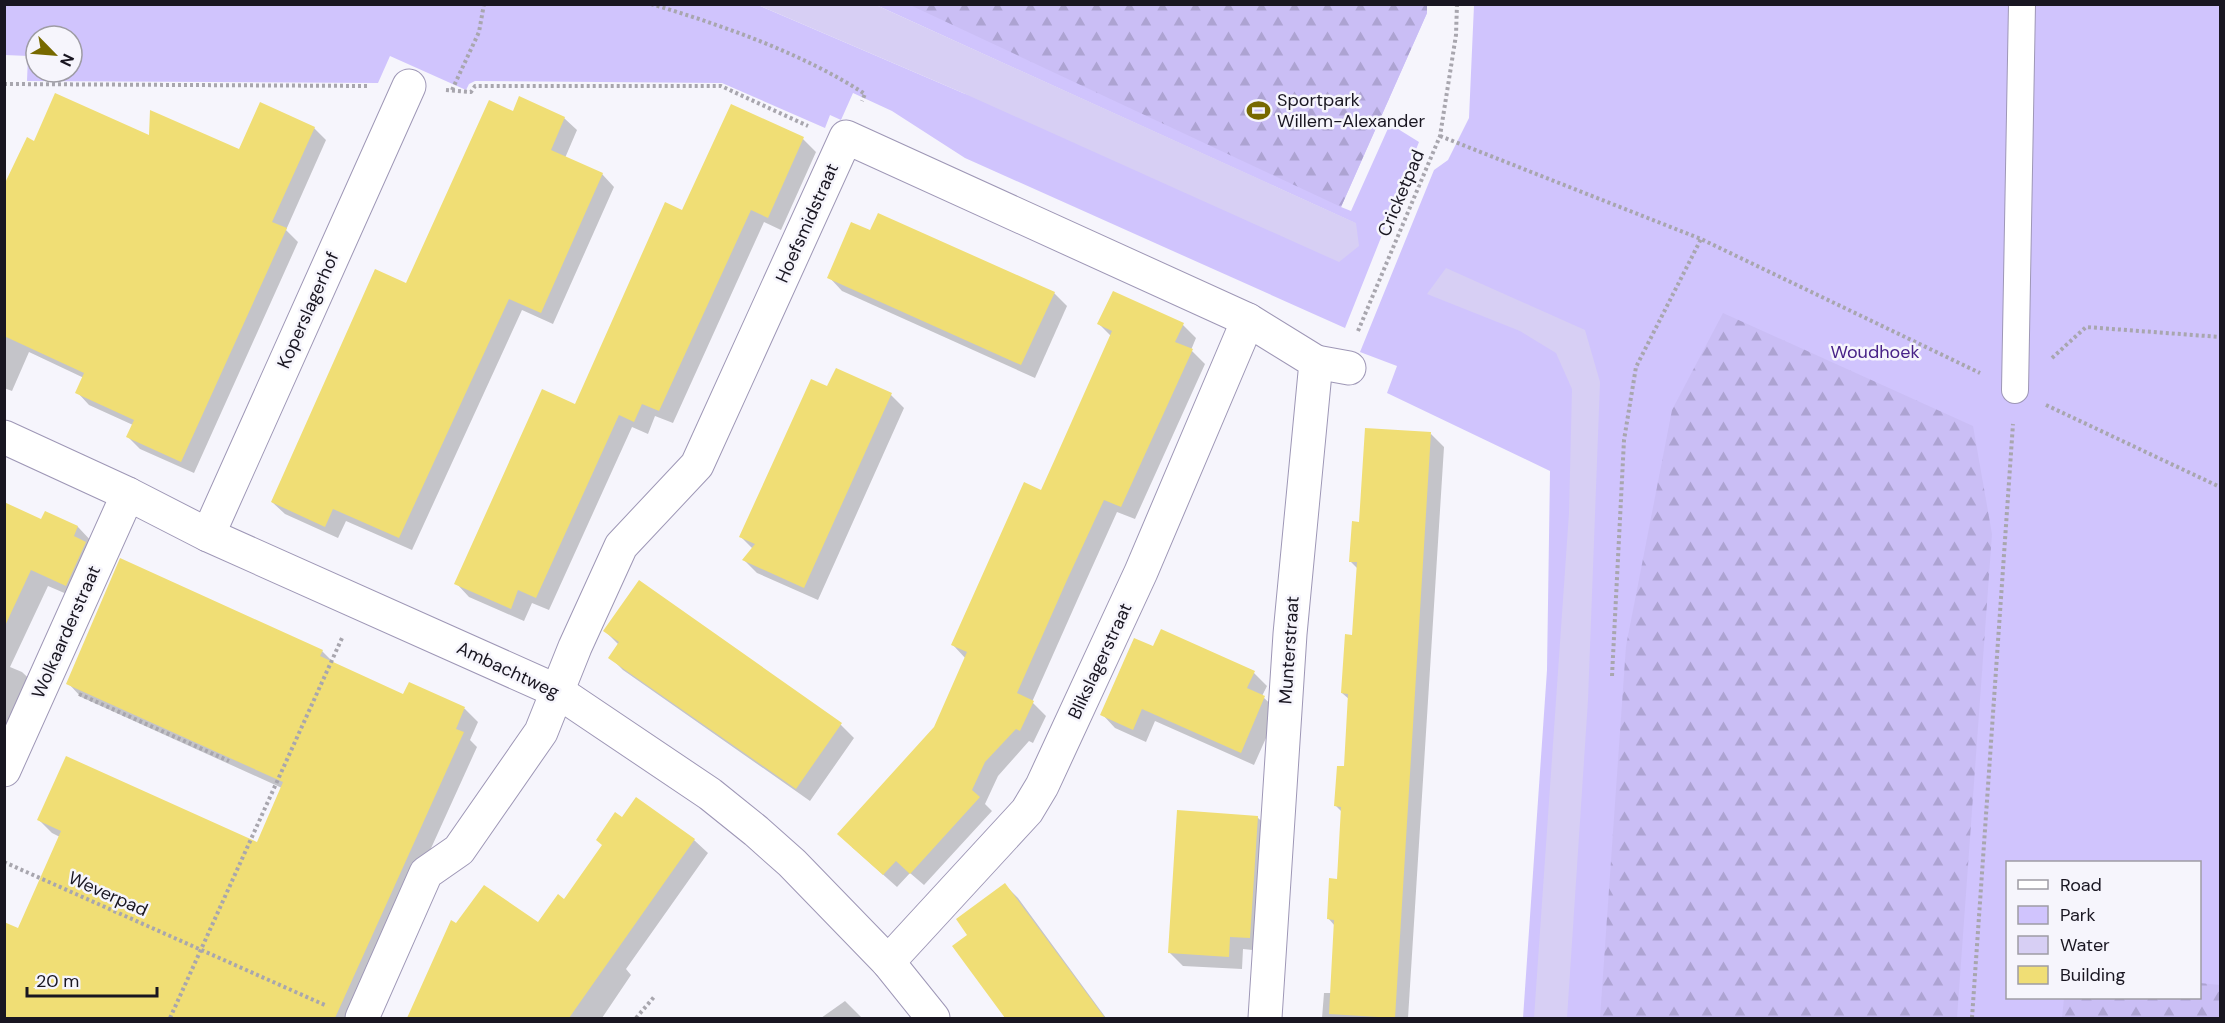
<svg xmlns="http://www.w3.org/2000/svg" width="2225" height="1023" font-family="'DM Sans',sans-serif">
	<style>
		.green { fill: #d0c4fd; fill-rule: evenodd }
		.forest { fill: url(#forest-firs) }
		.water { fill: #d7cff4 }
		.shadow { fill: #0003 }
		.building { fill: #f0de75 }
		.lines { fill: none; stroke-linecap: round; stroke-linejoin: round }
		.service-casing { stroke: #9e97b6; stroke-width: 28 }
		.minor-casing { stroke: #9e97b6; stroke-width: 35 }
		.path { stroke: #a8a6ae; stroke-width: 4; stroke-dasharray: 3 3; stroke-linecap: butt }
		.service { stroke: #fff; stroke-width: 26 }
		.minor { stroke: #fff; stroke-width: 33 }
		.labels { text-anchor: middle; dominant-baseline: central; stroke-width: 5; stroke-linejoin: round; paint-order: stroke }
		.poi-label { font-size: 18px; fill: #191621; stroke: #f6f5fc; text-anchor: start }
		.street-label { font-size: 18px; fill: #191621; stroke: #f6f5fc }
		.park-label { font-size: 18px; fill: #482288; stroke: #f6f5fc }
	</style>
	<defs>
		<pattern id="forest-firs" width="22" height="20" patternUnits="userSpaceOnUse" patternTransform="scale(1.5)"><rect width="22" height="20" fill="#cabef5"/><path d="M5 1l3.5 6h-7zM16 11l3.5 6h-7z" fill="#ada3d2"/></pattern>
	</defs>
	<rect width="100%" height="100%" fill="#f6f5fc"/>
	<!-- green -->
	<g class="green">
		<path d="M4,5H758L963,93L1355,223L876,5H1427V13L1341,207L1351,211L1390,124L1419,142L1345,328L965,158L892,111L853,93L841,120L830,115L825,128L722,83L475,81L469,84L466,90L390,56L378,83L27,81L28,56L5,55ZM36,36H72V72H36Z"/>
		<path d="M1474,5H2220V1018H1523L1547,670L1550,471L1387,393L1397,366L1360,352L1434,170L1448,160L1469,118ZM2008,862H2200V998H2008Z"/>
	</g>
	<!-- forest -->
	<g class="forest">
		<polygon points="910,5 1427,4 1427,13 1341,207"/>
		<polygon points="1723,313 1973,426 1992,534 1957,1018 1600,1018 1626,646 1672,410"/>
		<polygon points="2200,983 2220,985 2220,1018 2062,1018 2064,998 2200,998"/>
	</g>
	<!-- water -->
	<g class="water">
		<polygon points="758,5 876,5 1356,223 1359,246 1339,262 963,93"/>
		<polygon points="1446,268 1585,330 1600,382 1588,700 1567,1018 1534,1018 1569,513 1572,389 1556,353 1520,331 1427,294"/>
	</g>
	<!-- shadow -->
	<g class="shadow">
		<polygon points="514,113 564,118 577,130 565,158 602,174 614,187 553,324 522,310 412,550 346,521 338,538 285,514 272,502"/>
		<polygon points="314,128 326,140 286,230 298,242 194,473 140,449 128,437 133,425 89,405 77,392 84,378 29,352 12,391 4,388 4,191 35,143 151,137 240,151"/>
		<polygon points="803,139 816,152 781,230 764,222 673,423 655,416 648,434 632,427 549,610 532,603 524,621 469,597 456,583 576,406 683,211"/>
		<polygon points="871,232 1054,293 1067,306 1035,378 842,291 829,277"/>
		<polygon points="1099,324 1183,325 1196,338 1191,350 1205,364 1135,519 1117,512 1080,594 1032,702 1046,716 1033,743 1029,741 998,776 985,804 992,811 924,885 910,873 897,887 852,847 936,728 966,659 953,645 1041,492 1112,337"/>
		<polygon points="828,388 891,395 904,408 818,600 757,573 744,560 753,549 741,537"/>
		<polygon points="1431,434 1444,447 1408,1018 1322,1018 1324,993 1332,993 1335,926 1328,918 1339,881 1343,813 1335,805 1346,768 1350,700 1342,693 1354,636 1358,569 1350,561 1361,523"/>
		<polygon points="4,504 42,521 46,513 78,527 94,544 83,601 48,586 10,667 22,672 39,688 4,764"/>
		<polygon points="605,631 841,725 854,738 810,801 623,670 610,657 618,644"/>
		<polygon points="1154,648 1254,673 1267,686 1262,696 1278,711 1254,765 1155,721 1146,742 1115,728 1102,714"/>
		<polygon points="322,651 335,664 404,696 409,684 465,709 478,722 470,740 477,747 354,1018 38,1018 4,1003 19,930 60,837 52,833 39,820 258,844 282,788 81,697 68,683"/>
		<polygon points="1257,817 1271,830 1262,951 1243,949 1242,969 1183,966 1169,952"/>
		<polygon points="622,819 694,840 708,853 626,969 631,975 602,1018 409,1018 451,922 456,925 538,924 565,901"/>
		<polygon points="1005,885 1018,898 1106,1018 1007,1018 955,946 969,936"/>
		<polygon points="845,1001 862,1018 821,1018"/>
	</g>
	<!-- building -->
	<g class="building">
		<polygon points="55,93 149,135 150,110 239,149 260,102 315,127 272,222 287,228 181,462 126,437 134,420 75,393 84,373 4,336 4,185 27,137 34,141"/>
		<polygon points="519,96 565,117 551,150 603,173 541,313 509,299 399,538 333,509 325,527 271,502 375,269 406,283 489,100 513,111"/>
		<polygon points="731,104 804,137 768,218 751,210 659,411 642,404 634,422 619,415 536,598 518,590 511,609 454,584 542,389 575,404 665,202 682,210"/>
		<polygon points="878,213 1055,292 1021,365 827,278 851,222 870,230"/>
		<polygon points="1113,291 1184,323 1175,342 1193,349 1121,507 1104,500 1067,580 1017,693 1034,701 1020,731 1016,729 985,762 972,790 980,797 910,874 896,861 883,875 837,834 934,727 967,652 951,645 1024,482 1041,490 1055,459 1112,331 1097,324"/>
		<polygon points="836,368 892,393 804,588 742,560 755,544 739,537 811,379 827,386"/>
		<polygon points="1365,428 1431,432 1395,1018 1329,1014 1334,920 1327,919 1329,878 1337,879 1341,807 1334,806 1337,766 1344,766 1348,694 1341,693 1345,634 1352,635 1357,562 1349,562 1352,521 1359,522"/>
		<polygon points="4,502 41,519 45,511 78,526 74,536 86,542 66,586 31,570 4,628"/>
		<polygon points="120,558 323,650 320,656 403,694 409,682 465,707 456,729 464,732 335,1018 4,1018 4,922 18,928 61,831 37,820 66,756 257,842 283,782 66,684"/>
		<polygon points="639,580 842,723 796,789 608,658 619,642 603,631"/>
		<polygon points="1161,629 1255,671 1247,688 1265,696 1241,753 1142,709 1133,730 1100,715 1134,638 1153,646"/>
		<polygon points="636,797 695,839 569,1018 407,1018 451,920 456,923 484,885 538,922 558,894 564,899 602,845 596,840 615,812 622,817"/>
		<polygon points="1177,810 1258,816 1250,938 1230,937 1229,957 1168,953"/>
		<polygon points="1005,883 1048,941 1105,1018 1005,1018 952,946 967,935 956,919"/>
	</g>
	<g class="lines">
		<defs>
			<polyline id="service" points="2015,390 2022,4"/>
			<g id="minor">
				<polyline points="1316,362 1349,368"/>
				<polyline points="4,437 128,494 208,535 557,691 710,794 756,831 792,863 888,962 933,1018"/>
				<polyline points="208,535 409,86"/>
				<polyline points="4,770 128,494"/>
				<polyline points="888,962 1027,811 1042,786 1141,572 1248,320"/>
				<polyline points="362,1018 426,873 459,850 541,732 575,647 621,546 697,465 846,137 1248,320 1316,362 1290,634 1265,1018"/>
			</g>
		</defs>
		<!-- service casing -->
		<use href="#service" class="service-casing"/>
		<!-- minor casing -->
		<use href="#minor" class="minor-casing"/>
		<!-- path -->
		<g class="path">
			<path d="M651,4C722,25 804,54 865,94L862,101"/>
			<polyline points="4,84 367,86"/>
			<polyline points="446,90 471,92 475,86 721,86 808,126"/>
			<polyline points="452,90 479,32 484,4"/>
			<polyline points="1440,136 1701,239 1980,373"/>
			<polyline points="1358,331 1440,136 1456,35 1457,4"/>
			<polyline points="2052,358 2086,327 2220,337"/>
			<polyline points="2046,405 2220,487"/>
			<polyline points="1612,676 1624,440 1636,367 1701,239"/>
			<polyline points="79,694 229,761"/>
			<polyline points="4,862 327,1006"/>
			<polyline points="170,1018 342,638"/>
			<polyline points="636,1018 654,997"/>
			<polyline points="1972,1018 2013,424"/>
		</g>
		<!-- service -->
		<use href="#service" class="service"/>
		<!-- minor -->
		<use href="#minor" class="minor"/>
	</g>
	<!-- icons -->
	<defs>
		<symbol id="stadium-bare" viewBox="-9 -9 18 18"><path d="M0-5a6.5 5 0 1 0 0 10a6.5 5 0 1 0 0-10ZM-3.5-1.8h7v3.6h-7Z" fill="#776900" stroke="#f6f5fc" stroke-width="2.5" paint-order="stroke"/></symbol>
	</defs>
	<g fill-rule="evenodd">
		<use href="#stadium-bare" x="1242" y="94" width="33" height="33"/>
	</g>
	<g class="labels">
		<!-- poi labels -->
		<g class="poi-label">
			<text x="1277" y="100">Sportpark<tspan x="1277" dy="21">Willem-Alexander</tspan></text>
		</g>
		<!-- street labels -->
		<g class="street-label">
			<text transform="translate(1401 193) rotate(-67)">Cricketpad</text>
			<text transform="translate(807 223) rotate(-66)">Hoefsmidstraat</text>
			<text transform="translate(308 310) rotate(-66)">Koperslagerhof</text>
			<text transform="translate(66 632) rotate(-66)">Wolkaarderstraat</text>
			<text transform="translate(1289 650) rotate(-86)">Munterstraat</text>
			<text transform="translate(1100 661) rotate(-65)">Blikslagerstraat</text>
			<text transform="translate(508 670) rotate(25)">Ambachtweg</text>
			<text transform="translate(108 894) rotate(24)">Weverpad</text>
		</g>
		<!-- park labels -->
		<g class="park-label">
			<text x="1875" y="352">Woudhoek</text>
		</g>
	</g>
	<!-- border -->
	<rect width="2225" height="1023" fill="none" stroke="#191621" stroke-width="12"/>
	<!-- legend -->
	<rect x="2006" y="861" width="195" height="138" fill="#f6f5fc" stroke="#9e9ca4" stroke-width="1.5"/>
	<rect x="2018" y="880" width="30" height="9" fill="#ffffff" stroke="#9e9ca4" stroke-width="1.5"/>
	<text x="2060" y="891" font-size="18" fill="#191621">Road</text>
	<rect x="2018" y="906" width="30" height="18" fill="#d0c4fd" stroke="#9e9ca4" stroke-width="1.5"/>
	<text x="2060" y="921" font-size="18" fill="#191621">Park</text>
	<rect x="2018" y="936" width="30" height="18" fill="#d7cff4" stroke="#9e9ca4" stroke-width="1.5"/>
	<text x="2060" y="951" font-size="18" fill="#191621">Water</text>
	<rect x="2018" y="966" width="30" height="18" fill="#f0de75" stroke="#9e9ca4" stroke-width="1.5"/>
	<text x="2060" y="981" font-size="18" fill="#191621">Building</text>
	<!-- north arrow -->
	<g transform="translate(54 54) rotate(115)"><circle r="28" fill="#f6f5fc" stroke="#9e9ca4" stroke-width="1.5"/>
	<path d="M0-4.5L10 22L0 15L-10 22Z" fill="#776900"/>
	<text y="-9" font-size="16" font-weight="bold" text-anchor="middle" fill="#191621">N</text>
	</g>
	<!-- scale -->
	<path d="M27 987v9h130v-9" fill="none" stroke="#191621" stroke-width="3"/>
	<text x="36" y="987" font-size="18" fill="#191621" stroke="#f6f5fc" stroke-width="4.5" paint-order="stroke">20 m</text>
</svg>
